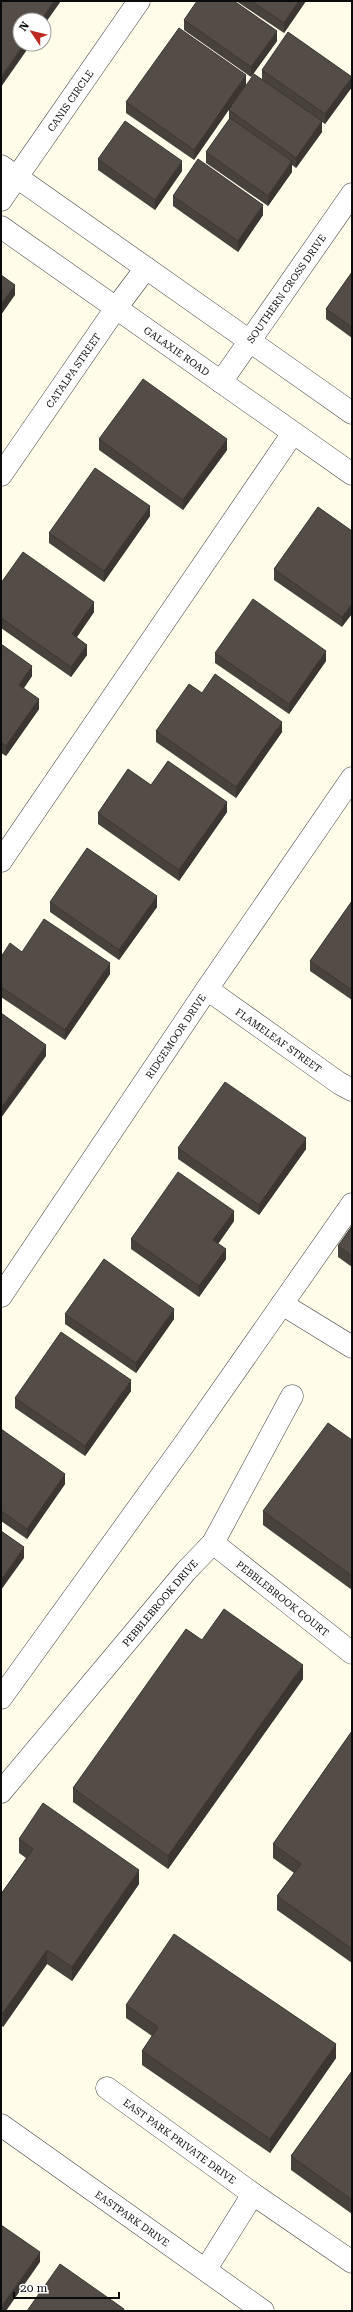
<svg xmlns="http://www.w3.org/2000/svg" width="353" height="2312" font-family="'Roboto Serif',serif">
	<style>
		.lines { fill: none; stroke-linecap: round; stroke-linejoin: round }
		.minor-casing { stroke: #3e3e3e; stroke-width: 23 }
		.minor { stroke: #fff; stroke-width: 22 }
		.wall { fill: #48423d }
		.shaded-wall { fill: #3b3632 }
		.building { fill: #544d47; stroke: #3b3632 }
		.labels { text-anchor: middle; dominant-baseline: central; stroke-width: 4; stroke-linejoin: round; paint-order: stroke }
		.street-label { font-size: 10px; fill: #0b0b0b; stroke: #fff }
	</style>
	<rect width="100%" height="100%" fill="#fffde9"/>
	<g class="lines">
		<defs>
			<g id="minor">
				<polyline points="1,166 352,413"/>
				<path id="s1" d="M1,200L139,1"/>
				<path id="s2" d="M1,227L352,474"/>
				<path id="s3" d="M221,382L352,194"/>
				<path id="s4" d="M1,475L116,308L146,268"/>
				<polyline points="1,861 293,433"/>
				<path id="s5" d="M207,989L339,1083L352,1090"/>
				<path id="s6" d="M1,1296L207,989L352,778"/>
				<polyline points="282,1304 352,1347"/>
				<path id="s7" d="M213,1543L352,1653"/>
				<polyline points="1,1698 185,1443 352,1204"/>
				<path id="s8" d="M1,1792L186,1571L213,1543L292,1396"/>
				<path id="s9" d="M107,2088L253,2194L352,2262"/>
				<path id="s10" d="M1,2125L263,2311"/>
				<polyline points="206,2269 253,2194"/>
			</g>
		</defs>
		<!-- minor casing -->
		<use href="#minor" class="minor-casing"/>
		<!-- minor -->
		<use href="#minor" class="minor"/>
	</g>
	<!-- wall -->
	<g class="wall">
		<polygon points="236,1 306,1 284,33"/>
		<polygon points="184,20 277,41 251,77 184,30"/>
		<polygon points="262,70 352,87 325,124 322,122 322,132 296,168 292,165 292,172 268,206 206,163 206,152 229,120 229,110 262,80"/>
		<polygon points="246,85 194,160 126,113 126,102"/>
		<polygon points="98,159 182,171 155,210 98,170"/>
		<polygon points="173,196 263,215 238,252 173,206"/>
		<polygon points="352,272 352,338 326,319 326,309"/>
		<polygon points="99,439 227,450 183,510 99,450"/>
		<polygon points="150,516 104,582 49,543 49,533"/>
		<polygon points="352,531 342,627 274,580 274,569"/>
		<polygon points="1,583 94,612 77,637 87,655 71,677 1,628"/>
		<polygon points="1,644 32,676 24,688 39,709 6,756 1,753"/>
		<polygon points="215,653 326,661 289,714 215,663"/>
		<polygon points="202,693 282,732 236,798 156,742 156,731"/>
		<polygon points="151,785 227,812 179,881 98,824 98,813"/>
		<polygon points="352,901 352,1000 310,971 310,961"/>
		<polygon points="50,902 157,907 119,960 50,912"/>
		<polygon points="22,952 110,974 65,1040 1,997 1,957"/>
		<polygon points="178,1148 306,1149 259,1215 178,1159"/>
		<polygon points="234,1221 218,1244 226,1259 199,1297 131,1249 131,1239"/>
		<polygon points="352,1226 352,1267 338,1257 338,1246"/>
		<polygon points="65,1314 174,1319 136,1373 65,1324"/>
		<polygon points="131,1391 85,1456 15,1408 15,1398"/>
		<polygon points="1,1429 65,1484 27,1539 1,1521"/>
		<polygon points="352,1440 352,1590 263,1525 263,1511"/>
		<polygon points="202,1640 303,1679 168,1869 73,1802 73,1788"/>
		<polygon points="352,1731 352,1963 277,1910 277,1896 294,1873 273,1858 273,1844"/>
		<polygon points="19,1839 139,1884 72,1981 47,1964 3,2027 1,2025 1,1894 26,1858 19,1853"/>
		<polygon points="126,2005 336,2058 270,2153 142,2065 142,2051 152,2036 126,2018"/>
		<polygon points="352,2071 352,2214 291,2170 291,2156"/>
	</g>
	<!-- shaded-wall -->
	<g class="shaded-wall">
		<polygon points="54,1 61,1 44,25 44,20 41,20"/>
		<polygon points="299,1 306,1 284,33 284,23"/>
		<polygon points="277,31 277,41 251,77 251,67"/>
		<polygon points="24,44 31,44 1,87 1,77"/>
		<polygon points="246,75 246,85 194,160 194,150"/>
		<polygon points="352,77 352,87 325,124 325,114"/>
		<polygon points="322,121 322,132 296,168 296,158"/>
		<polygon points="182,161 182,171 155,210 155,200"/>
		<polygon points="292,161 292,172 268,206 268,196"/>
		<polygon points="263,205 263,215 238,252 238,241"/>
		<polygon points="15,285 15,295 1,315 1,304"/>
		<polygon points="227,439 227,450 183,510 183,500"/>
		<polygon points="150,506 150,516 104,582 104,571"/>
		<polygon points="94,602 94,612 72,644 72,634"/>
		<polygon points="352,603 352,614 342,627 342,617"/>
		<polygon points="87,645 87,655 71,677 71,667"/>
		<polygon points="326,651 326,661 289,714 289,704"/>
		<polygon points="32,666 32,676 19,695 19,685"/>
		<polygon points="39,699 39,709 6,756 6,746"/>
		<polygon points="282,722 282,732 236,798 236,787"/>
		<polygon points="227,802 227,812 179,881 179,870"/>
		<polygon points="157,896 157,907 119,960 119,950"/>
		<polygon points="110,963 110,974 65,1040 65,1030"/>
		<polygon points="46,1045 46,1056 1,1118 1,1108"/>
		<polygon points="306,1138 306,1149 259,1215 259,1205"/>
		<polygon points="234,1211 234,1221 213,1251 213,1240"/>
		<polygon points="226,1249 226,1259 199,1297 199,1286"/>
		<polygon points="174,1309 174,1319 136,1373 136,1363"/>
		<polygon points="131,1380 131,1391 85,1456 85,1446"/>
		<polygon points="65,1474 65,1484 27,1539 27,1529"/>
		<polygon points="24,1547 24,1558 1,1590 1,1580"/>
		<polygon points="303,1665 303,1679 168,1869 168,1856"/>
		<polygon points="139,1870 139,1884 72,1981 72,1967"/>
		<polygon points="47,1950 47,1964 3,2027 3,2013"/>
		<polygon points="336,2044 336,2058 270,2153 270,2139"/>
		<polygon points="40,2252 40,2262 6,2311 1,2311 1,2307"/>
	</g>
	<!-- building -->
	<g class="building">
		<polygon points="1,1 54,1 41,20 20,20 20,44 24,44 1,77"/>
		<polygon points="197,1 234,1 277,31 251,67 184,20"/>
		<polygon points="251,1 299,1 284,23"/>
		<polygon points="179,28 246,75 194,150 126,102"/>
		<polygon points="288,32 352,77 325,114 262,70"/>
		<polygon points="254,74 322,121 296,158 229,110"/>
		<polygon points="230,118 292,161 268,196 206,152"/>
		<polygon points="125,121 182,161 155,200 98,159"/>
		<polygon points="198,159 263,205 238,241 173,196"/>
		<polygon points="352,272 352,327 326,309"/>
		<polygon points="1,275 15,285 1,304"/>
		<polygon points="143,379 227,439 183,500 99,439"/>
		<polygon points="95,468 150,506 104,571 49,533"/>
		<polygon points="318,507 352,531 352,603 342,617 274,569"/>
		<polygon points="23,552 94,602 72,634 87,645 71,667 1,618 1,583"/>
		<polygon points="253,599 326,651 289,704 215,653"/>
		<polygon points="1,644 32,666 19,685 39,699 6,746 1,743"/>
		<polygon points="215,674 282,722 236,787 156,731 189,684 202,693"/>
		<polygon points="168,761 227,802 179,870 98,813 128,769 151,785"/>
		<polygon points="87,848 157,896 119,950 50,902"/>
		<polygon points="352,901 352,990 310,961"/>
		<polygon points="44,919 110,963 65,1030 1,987 1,957 10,943 22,952"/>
		<polygon points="1,1013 46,1045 1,1108"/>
		<polygon points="225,1082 306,1138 259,1205 178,1148"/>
		<polygon points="178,1172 234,1211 213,1240 226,1249 199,1286 131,1239"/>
		<polygon points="352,1226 352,1256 338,1246"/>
		<polygon points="104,1259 174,1309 136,1363 65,1314"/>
		<polygon points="61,1332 131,1380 85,1446 15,1398"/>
		<polygon points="328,1423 352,1440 352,1576 263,1511"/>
		<polygon points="1,1429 65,1474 27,1529 1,1511"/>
		<polygon points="1,1531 24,1547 1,1580"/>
		<polygon points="224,1609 303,1665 168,1856 73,1788 186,1629 202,1640"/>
		<polygon points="352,1731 352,1949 277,1896 301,1864 273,1844"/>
		<polygon points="43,1803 139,1870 72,1967 47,1950 3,2013 1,2012 1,1894 33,1849 19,1839"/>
		<polygon points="174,1934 336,2044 270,2139 142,2051 158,2027 126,2005"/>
		<polygon points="352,2071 352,2200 291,2156"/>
		<polygon points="1,2225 40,2252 1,2307"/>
		<polygon points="60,2264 124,2309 123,2311 27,2311"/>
	</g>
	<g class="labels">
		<!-- street labels -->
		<g class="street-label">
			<text stroke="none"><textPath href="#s1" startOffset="121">CANIS CIRCLE</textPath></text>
			<text stroke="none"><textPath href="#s3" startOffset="114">SOUTHERN CROSS DRIVE</textPath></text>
			<text stroke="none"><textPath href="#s2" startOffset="215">GALAXIE ROAD</textPath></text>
			<text stroke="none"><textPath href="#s4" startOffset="127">CATALPA STREET</textPath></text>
			<text stroke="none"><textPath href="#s6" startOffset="313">RIDGEMOOR DRIVE</textPath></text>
			<text stroke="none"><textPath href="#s5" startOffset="88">FLAMELEAF STREET</textPath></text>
			<text stroke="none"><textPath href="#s7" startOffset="89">PEBBLEBROOK COURT</textPath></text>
			<text stroke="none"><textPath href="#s8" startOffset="247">PEBBLEBROOK DRIVE</textPath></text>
			<text stroke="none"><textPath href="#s9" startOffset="90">EAST PARK PRIVATE DRIVE</textPath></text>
			<text stroke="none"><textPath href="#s10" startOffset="161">EASTPARK DRIVE</textPath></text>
		</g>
	</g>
	<!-- border -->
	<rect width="353" height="2312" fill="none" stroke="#0b0b0b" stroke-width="4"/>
	<!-- north arrow -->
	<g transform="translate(32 32) rotate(305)"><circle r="19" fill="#ffffff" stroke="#9d9d9d"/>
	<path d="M0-3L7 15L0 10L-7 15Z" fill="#bc2a21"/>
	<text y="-6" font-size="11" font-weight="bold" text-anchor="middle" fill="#0b0b0b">N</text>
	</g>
	<!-- scale -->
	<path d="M14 2292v6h105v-6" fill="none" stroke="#0b0b0b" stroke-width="2"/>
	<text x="20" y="2292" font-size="12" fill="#0b0b0b" stroke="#ffffff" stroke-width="3" paint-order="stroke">20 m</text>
</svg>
